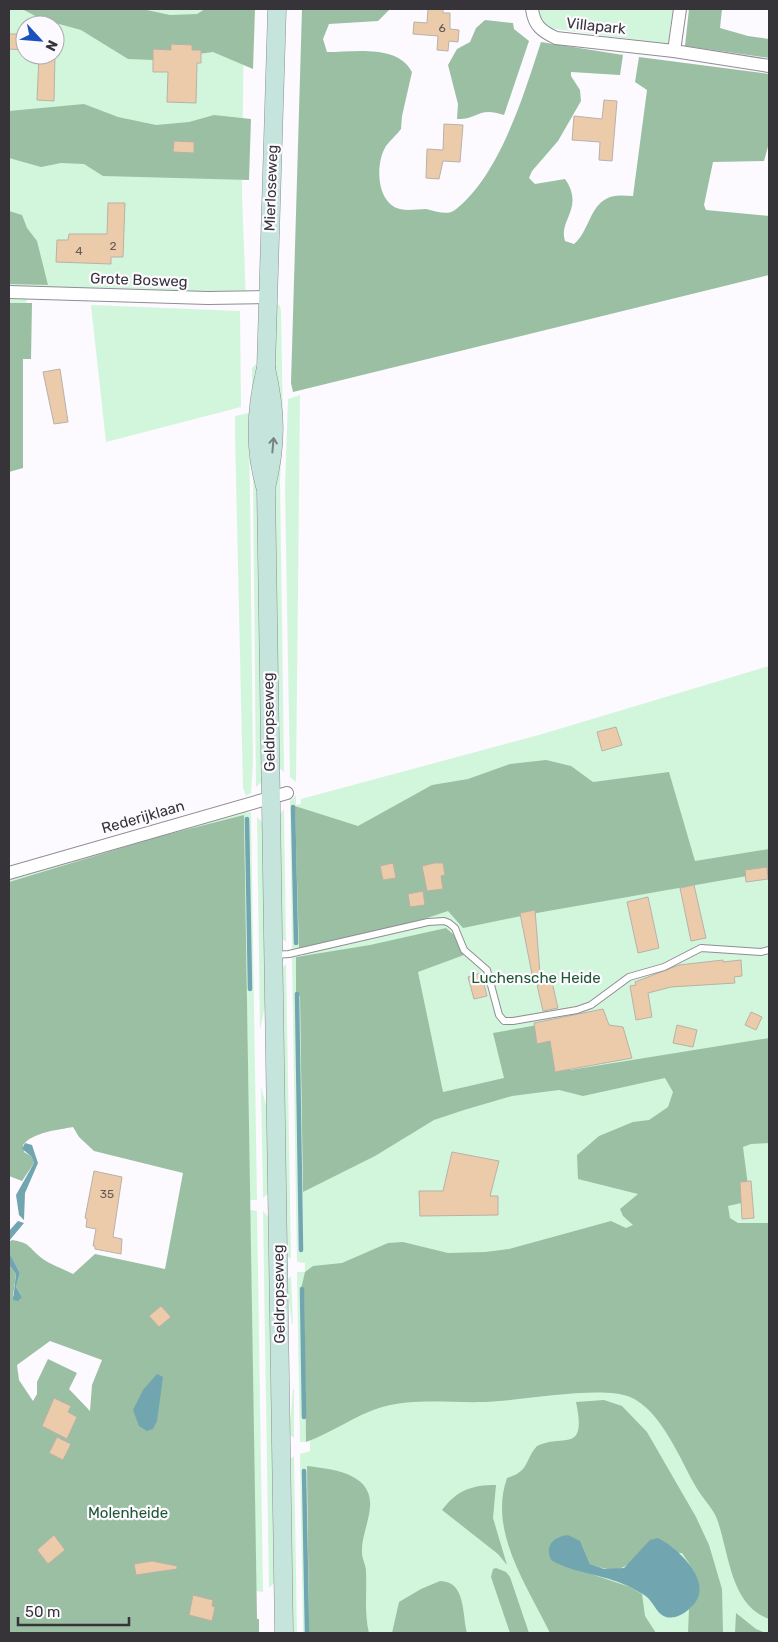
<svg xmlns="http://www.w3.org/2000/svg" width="778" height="1642" font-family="Rubik,sans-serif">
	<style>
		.green { fill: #d2f6db; fill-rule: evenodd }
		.forest { fill: #9abfa3; fill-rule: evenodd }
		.water { fill: #71a5af }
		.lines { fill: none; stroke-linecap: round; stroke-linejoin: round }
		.stream { stroke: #71a5af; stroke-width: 4.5 }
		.building { fill: #eccbab; stroke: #b9b1a9 }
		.service-casing { stroke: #918c95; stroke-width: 8 }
		.minor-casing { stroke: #918c95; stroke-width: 14 }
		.secondary-casing { stroke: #918c95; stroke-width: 19 }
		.service { stroke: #fff; stroke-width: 6 }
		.minor { stroke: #fff; stroke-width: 12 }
		.secondary { stroke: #c5e4db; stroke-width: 18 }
		.oneway { stroke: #768381 }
		.labels { text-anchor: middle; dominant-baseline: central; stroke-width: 4.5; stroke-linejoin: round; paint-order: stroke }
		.number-label { font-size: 12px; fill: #645a55 }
		.street-label { font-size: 15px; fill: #363438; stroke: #fcf9ff }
		.park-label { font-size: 15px; fill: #1e5833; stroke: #fcf9ff }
	</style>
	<rect width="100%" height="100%" fill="#fcf9ff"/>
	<!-- green -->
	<g class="green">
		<path d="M9,9H244L242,195L246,301L27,298L9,400ZM25,25H55V55H25Z"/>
		<polygon points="533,9 673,9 668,44 547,28"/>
		<polygon points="276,303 280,306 281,311 283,426 280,480 284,772 278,767 274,494 276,382 274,358"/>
		<polygon points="91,305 240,311 241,407 106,442"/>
		<polygon points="256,364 263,781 256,787 252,368"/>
		<polygon points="300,395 296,782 290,777 285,487 288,399"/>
		<polygon points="249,413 253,762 251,793 246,796 243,788 235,433 235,416"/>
		<polygon points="769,666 769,1633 313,1633 307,1466 309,1633 303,1633 300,1454 310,1451 307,1271 301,1289 304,1292 306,1442 300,1442 297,1272 305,1272 305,1263 297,1262 292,957 296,957 296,993 300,996 303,1192 306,1190 301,808 296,806 299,949 292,949 290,801 296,795 296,805 301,804 301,799 539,735"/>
		<polygon points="245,809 246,813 251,812 257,1200 250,1200 244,816 157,837 9,882 9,877"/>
		<polygon points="284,809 286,942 281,938 279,816"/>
		<polygon points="257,817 263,823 266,1001 260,1030"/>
		<polygon points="286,964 291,1259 286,1255 281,969"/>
		<polygon points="261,1087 268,1113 269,1193 263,1198"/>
		<polygon points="250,1210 257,1211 263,1592 256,1591"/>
		<polygon points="263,1211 269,1218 275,1582 269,1588"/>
		<polygon points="291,1276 293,1324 292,1324 286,1281"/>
		<polygon points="293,1389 294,1389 294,1438 289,1434"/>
		<polygon points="294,1456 297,1633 292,1633 289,1460"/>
	</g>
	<!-- forest -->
	<g class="forest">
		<polygon points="22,9 142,9 170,15 197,14 205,9 255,9 253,69 213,52 153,60 128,59 81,30 41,19"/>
		<path d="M302,9H390L378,21L329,24L323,39L327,52C353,52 398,44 412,72L402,116L401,129C397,135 390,140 386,146C375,163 376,203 400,209C408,211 418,209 426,209C436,211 447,216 455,210C500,175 524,94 541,42L623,55L620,75L571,72V76L580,90L581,101L558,141L532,171L529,178L535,184L565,179C585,208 558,220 565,241L574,244C588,233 590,207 606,199C614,194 624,196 633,196L647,90L635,82L639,57L769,74V143L764,161L713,162L704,205L706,210L769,216V275L293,392L291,383Z"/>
		<polygon points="689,9 722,9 720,28 748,36 769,39 769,58 685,46"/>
		<path d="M485,20L513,23L514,29L529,41L504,115C478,106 478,120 457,119L458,104L448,65L457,49L470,42L476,28Z"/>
		<polygon points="84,104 118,117 156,125 189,122 214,115 251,119 249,180 103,176 84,164 61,163 41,167 9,158 9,111"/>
		<polygon points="9,211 22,215 27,228 37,241 48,285 9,284"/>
		<polygon points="9,303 32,303 31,359 23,359 23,468 9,472"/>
		<polygon points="546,760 571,766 593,782 669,772 695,861 769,849 769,872 531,914 463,928 448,911 424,919 299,951 295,806 358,826 432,785 468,779 510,764"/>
		<path d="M244,815L257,1619H259V1633H9V1265L16,1274L13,1296L22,1297L16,1287L20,1273L9,1252V1242L12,1240C29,1243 27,1245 38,1255C47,1264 62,1268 73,1274L95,1254L165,1269L183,1173L94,1151L79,1137L73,1127C58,1130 33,1132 23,1145L24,1152L31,1156L34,1163L22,1181L9,1176V882L157,837ZM50,1341L102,1360L92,1385L90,1411L69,1389L77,1373L48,1359L37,1382V1394L33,1401L19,1380L17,1365Z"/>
		<path d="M446,928L454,935L464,955L418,972L443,1092L504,1078L493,1033L560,1021L570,1070L769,1038V1143L751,1144L743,1147L750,1201L728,1206L730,1218L738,1223H769V1619C730,1605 729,1552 717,1519C713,1508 702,1498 696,1487C680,1459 661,1410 630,1397C601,1385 520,1401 484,1402C449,1403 415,1398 382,1407C355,1415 332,1433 306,1442L304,1292L301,1289L305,1272L313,1266L342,1263L388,1243L403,1242L448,1253L485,1252L509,1249L611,1221L626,1228L633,1225L623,1216L620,1209L638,1194L578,1179L577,1155L599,1136L633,1122L649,1120L668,1107L673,1092L665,1078L583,1096L559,1090L512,1096L464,1110L434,1120L375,1156L303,1192L300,996L296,994V957L370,945Z"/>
		<path d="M604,1400L622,1406L647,1432L696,1517L709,1545L722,1589L723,1633H688L689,1609C709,1590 695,1572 682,1553L640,1552C624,1572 614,1573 590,1564L582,1546L552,1561L630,1587L642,1594L645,1616L656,1633H550C528,1587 488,1532 507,1478C530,1471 524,1461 537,1446C564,1433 587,1455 576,1402Z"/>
		<path d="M307,1466C332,1469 373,1473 370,1507C369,1522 361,1538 362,1553C362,1559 366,1565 366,1572C367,1592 364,1613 369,1633H309Z"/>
		<path d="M496,1485L493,1518L507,1565L498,1554L442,1510C457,1490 472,1485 496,1485Z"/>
		<polygon points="496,1568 506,1572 510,1577 529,1633 510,1633 491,1577 493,1569"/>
		<path d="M440,1581C466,1581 462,1614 467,1633H392L399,1602L421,1589Z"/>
		<polygon points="736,1613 756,1629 766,1633 735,1633"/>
	</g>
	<!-- water -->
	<g class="water">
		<polygon points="25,1143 32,1145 38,1163 25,1193 24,1220 19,1215 16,1195 34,1163 31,1156 22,1149"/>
		<polygon points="18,1221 24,1223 9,1241 9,1231"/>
		<polygon points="9,1252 20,1273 16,1287 22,1297 18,1301 13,1300 16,1274 9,1265"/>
		<polygon points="157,1374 163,1377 157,1421 153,1429 147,1431 139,1426 133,1410 143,1390"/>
		<path d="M568,1535L580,1541L590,1564L604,1569L624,1568L650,1540L658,1538C681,1550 719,1587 688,1610C682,1615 674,1619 666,1617C658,1615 654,1604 648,1598C644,1594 637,1591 632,1588C608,1575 577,1574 552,1561C544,1547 552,1537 568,1535Z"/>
	</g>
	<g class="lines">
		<!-- stream -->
		<g class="stream">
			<polyline points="293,807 296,943"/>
			<polyline points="247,819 250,989"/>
			<polyline points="297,994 301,1250"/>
			<polyline points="302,1289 304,1417"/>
			<polyline points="304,1471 307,1633"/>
		</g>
	</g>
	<!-- building -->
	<g class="building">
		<polygon points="428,9 443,9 443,13 450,13 450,29 459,30 458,42 449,41 448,51 437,50 438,36 413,34 414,22 427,23"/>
		<polygon points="9,34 25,34 25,50 9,49"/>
		<polygon points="171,44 192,45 192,50 201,50 201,63 197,63 196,103 167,102 168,72 153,72 153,49 171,50"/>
		<polygon points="39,55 55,55 54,101 37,100"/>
		<polygon points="604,100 617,101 612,161 599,160 600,142 572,140 574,116 602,119"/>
		<polygon points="444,124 463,125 460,162 443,161 439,179 426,178 427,149 443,150"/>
		<polygon points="174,141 194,142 194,153 173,152"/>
		<polygon points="108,203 125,203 123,257 111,257 111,264 56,262 57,240 68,240 69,234 107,234"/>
		<polygon points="60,369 68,422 54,424 43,372"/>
		<polygon points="616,727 622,745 602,751 597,732"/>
		<polygon points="393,863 396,878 383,880 380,866"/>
		<polygon points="434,863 443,863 445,875 441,876 443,889 427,891 422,866"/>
		<polygon points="767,867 768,879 746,882 745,870"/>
		<polygon points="694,885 706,938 691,941 680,888"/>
		<polygon points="423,891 425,905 410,907 408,894"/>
		<polygon points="648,897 659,948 638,953 627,902"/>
		<polygon points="535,910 540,973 532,974 520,913"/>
		<polygon points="723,960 723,962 741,960 742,976 734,977 735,983 671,987 648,993 652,1017 636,1020 630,986 636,985 635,982 679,965"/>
		<polygon points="481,973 487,996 474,999 468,977"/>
		<polygon points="552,982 558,1008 543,1011 537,985"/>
		<polygon points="603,1009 609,1025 623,1027 632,1058 555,1072 550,1041 537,1044 534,1023"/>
		<polygon points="751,1012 762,1017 756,1030 745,1025"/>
		<polygon points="677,1025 697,1030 693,1047 673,1043"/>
		<polygon points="452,1152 499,1161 490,1196 498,1196 498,1215 420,1216 419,1191 443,1191"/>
		<polygon points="94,1171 122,1177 113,1237 122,1239 121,1254 95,1249 95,1246 93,1246 96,1229 86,1227 87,1219 85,1218"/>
		<polygon points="751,1181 754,1218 742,1219 740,1182"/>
		<polygon points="161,1306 171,1317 159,1327 149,1316"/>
		<polygon points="54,1398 71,1406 68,1412 77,1417 67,1439 42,1426"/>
		<polygon points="57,1437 71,1444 63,1460 49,1453"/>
		<polygon points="54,1535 65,1550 48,1564 37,1550"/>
		<polygon points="152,1561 177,1566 177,1569 136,1575 134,1564"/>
		<polygon points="193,1595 213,1600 212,1606 215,1607 212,1621 189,1615"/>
	</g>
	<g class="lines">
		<defs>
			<polyline id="service" points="274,955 289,954 428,922 444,921 449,923 455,928 464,950 487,970 499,1015 504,1021 513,1021 577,1010 591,1005 629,977 664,967 701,948 761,952 769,950"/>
			<g id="minor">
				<path d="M532,9C534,25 541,31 556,38L674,51L769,66"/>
				<polyline points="674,51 680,9"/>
				<polyline points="9,292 208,298 268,297"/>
				<polyline points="9,873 287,793"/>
			</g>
			<g id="secondary">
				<path d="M266,368C276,412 277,443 266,488L284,1633"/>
				<path d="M265,486C254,448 256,407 266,368L277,9"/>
			</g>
		</defs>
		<!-- service casing -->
		<use href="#service" class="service-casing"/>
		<!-- minor casing -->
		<use href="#minor" class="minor-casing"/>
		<!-- secondary casing -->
		<use href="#secondary" class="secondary-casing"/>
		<!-- service -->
		<use href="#service" class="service"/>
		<!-- minor -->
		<use href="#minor" class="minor"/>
		<!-- secondary -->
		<use href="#secondary" class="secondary"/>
	</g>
	<!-- one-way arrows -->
	<defs><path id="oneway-shaft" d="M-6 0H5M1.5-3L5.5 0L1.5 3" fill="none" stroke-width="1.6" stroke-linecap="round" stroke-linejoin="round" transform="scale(1.25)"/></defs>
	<use class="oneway" href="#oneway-shaft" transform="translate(273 445) rotate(-85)"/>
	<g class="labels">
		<!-- number labels -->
		<g class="number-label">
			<text x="442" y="28">6</text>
			<text x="113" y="246">2</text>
			<text x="79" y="251">4</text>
			<text x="107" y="1194">35</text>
		</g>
		<!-- street labels -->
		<g class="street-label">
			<text transform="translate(596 26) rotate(6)">Villapark</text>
			<text transform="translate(271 188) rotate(-88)">Mierloseweg</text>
			<text transform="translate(139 280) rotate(2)">Grote Bosweg</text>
			<text transform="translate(269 722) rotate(-91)">Geldropseweg</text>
			<text transform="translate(143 817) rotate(-16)">Rederijklaan</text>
			<text transform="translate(279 1294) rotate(-91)">Geldropseweg</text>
		</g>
		<!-- park labels -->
		<g class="park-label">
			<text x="536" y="978">Luchensche Heide</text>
			<text x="128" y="1513">Molenheide</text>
		</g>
	</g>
	<!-- border -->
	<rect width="778" height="1642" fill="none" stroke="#363438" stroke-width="20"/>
	<!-- north arrow -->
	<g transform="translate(40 40) rotate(116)"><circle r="24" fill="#fcf9ff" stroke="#adaaaf"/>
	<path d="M0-4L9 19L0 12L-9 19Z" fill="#1952be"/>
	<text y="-8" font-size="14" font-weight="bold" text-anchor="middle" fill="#363438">N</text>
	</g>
	<!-- scale -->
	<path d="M18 1617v8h111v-8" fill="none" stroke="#363438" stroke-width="2.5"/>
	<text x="25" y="1617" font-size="15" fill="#363438" stroke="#fcf9ff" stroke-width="4" paint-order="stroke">50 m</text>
</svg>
